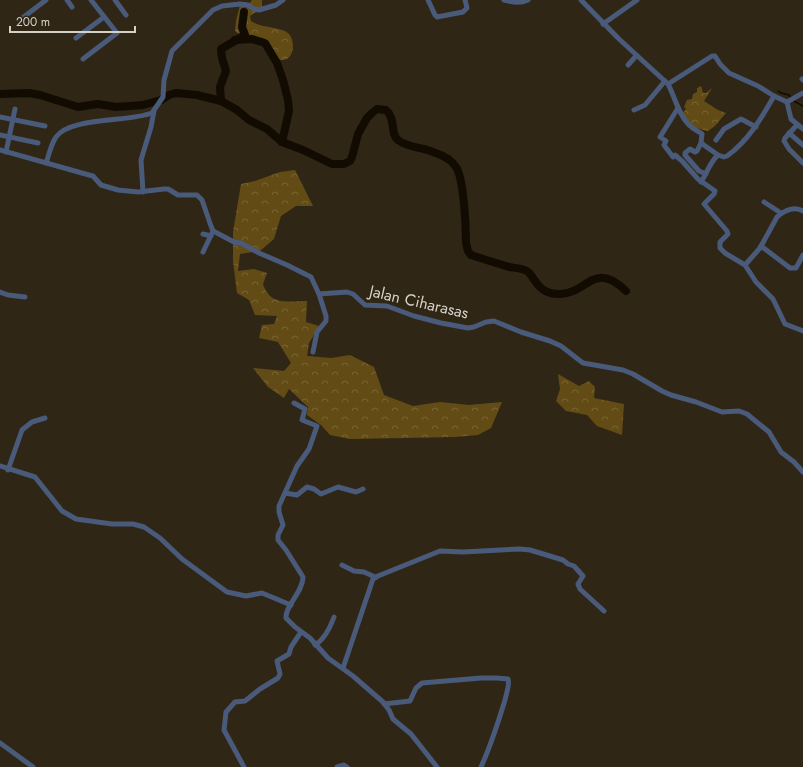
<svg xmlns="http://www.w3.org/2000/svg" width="803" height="767" font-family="Jost,sans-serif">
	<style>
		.forest { fill: url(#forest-crowns) }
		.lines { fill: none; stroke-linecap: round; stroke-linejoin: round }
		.stream { stroke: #110b02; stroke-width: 1.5 }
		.river { stroke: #110b02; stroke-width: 8 }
		.minor { stroke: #495a7a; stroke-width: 5 }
		.labels { text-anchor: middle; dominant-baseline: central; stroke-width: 3.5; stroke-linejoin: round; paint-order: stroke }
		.street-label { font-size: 16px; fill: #d6d1c7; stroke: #2f2616 }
	</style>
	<defs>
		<pattern id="forest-crowns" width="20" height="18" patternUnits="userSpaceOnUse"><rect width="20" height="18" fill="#634b15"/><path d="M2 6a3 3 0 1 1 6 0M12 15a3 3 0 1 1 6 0" fill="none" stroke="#796436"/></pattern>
	</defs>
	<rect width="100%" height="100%" fill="#2f2616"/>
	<!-- forest -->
	<g class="forest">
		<path d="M252,0H262V6L259,11L254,13L250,16L251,21C262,29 281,26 289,34C296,42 294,61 281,60C272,60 271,46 266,42C256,33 244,39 235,31L236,21L240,5L245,8Z"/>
		<path d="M701,86L703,93H706L712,88L704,101L718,110L726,113L715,126L708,131C694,128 690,126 682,114L686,109L684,107L687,100L692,99L693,94L697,92V88Z"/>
		<path d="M295,170L313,206H296L281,216L274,239L260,251L240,254L238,271L254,269L267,273L263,284C270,306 288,301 307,301L306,322L319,326L309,343L307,356L331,358L350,355L374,367L384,395L413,406L440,402L469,405L502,402L491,428L478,435L455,437L350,439L330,435L321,425L307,415L308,407L289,389L284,398L268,387L253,368L284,371L291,363L278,342L259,338L262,325L274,324L277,316L255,315L249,300L237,293L233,261V232L241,184L255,181L280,172Z"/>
		<polygon points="558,374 579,386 589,381 595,387 594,398 624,404 622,435 597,426 587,415 566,411 556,401 560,389"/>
	</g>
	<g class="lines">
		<!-- stream -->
		<g class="stream">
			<polyline points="778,91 781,93 789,95 791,98"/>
			<polyline points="794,101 803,106"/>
		</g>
		<!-- river -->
		<g class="river">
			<polyline points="235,40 252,39 265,43 277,63 283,80 288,100 289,111 282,142"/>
			<path d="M0,94L29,93L40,95L78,107L98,104L116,107L143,105L161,100L169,95L176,93L197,95L221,101L237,110L249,120L267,129L282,142L303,150L332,164H344L350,161L352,157L358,134L367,118L372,113L377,109L386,110C396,118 390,134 398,140C408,148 422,147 433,152C442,155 451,159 456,167C464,179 466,227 466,243L468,251L471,255C483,259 496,263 509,267C515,268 521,268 527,271C530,273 531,275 533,278C540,289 546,294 560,294C588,293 594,260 626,291"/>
			<polyline points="221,101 220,87 226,71 222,58 221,49 245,35 242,27 244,12"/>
		</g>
		<!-- minor -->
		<g class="minor">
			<polyline points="67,0 72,7"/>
			<polyline points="115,0 126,15"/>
			<polyline points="428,0 435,15 437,17 463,12 467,8 465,0"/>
			<path d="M504,0C513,2 519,4 528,0"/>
			<polyline points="581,0 619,39 668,84 712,56 715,56 720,64 729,73 758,86 774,96 787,102 791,119 803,129"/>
			<polyline points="21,19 46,0"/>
			<polyline points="603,24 637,0"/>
			<polyline points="76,38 104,17"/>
			<polyline points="83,59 117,33 91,0"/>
			<polyline points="628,65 636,56"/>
			<polyline points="802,79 803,80"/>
			<path d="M668,84C675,97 678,114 689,125C693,129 698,131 702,134L701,143"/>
			<polyline points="787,102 803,93"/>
			<polyline points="678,108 660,137 666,141 664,145 673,157 675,155 682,161 698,179 715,191 714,194 704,204 727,231 728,234 720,242 720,248 725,253 745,265"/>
			<polyline points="634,110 645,105 665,81"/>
			<polyline points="0,117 45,126"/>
			<polyline points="797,125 785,138 784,141 789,149 803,163"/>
			<polyline points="789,133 803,145"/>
			<polyline points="0,135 38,143"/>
			<polyline points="716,140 724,129 741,119 756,127"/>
			<polyline points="0,150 89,175 93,176 101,185 118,190 138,192 164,189 168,189 178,195 197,195 202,200 211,226 213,231 217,233 234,242 241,243 259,253 287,265 311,277 319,294 326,316 326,321 317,332 313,352"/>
			<polyline points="6,152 15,109"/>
			<path d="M46,163C49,155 51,144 56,137C70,117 129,122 152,113L163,97L164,80L172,51L213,10L222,6L240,4L248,5L254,9L259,10L276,5L283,0"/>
			<polyline points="706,174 699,171 685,155 685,153 690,149 695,152 697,151 701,143 718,155"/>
			<path d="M701,182C707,173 710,162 718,155L724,157L727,156C748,141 761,119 774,96"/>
			<polyline points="143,192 141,160 151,127 154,111"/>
			<polyline points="764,202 781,213"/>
			<path d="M803,211C794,206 785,210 777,217L760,248L745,265L756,282L773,299L785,324L803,331"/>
			<polyline points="203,234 211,236"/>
			<polyline points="761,246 790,268 796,268 803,255"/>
			<polyline points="203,252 213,231"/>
			<polyline points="0,292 8,295 25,297"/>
			<polyline points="319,294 347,292 353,294 365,305 387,306 414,316 441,323 468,328 474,327 486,322 494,321 521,332 550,341 561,346 583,363 623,370 633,374 662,391 671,395 696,402 722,412 739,411 747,414 769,432 781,452 794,462 803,472"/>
			<path d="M294,403L305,409L302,420L317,426L309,449L297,466L279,506V512L283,525L278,535V540L286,550L303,577C303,592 285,606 286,618L295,627L310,638L328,658L353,676L383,702L389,710L393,719L411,734L437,767"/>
			<polyline points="0,466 35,477 62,511 76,519 112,524 133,524 144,527 160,538 182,559 227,592 246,596 262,593 291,605"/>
			<polyline points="8,470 22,430 32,422 45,418"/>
			<polyline points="285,493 297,495 307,487 314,489 321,494 338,487 356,492 363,489"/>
			<polyline points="342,565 354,571 364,572 375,577"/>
			<path d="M315,645C325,639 330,628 334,617"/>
			<polyline points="343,668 373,579 378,576 440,551 463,552 519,549 530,550 563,560 568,564 574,566 583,576 578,584 580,589 604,611"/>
			<path d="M384,704L410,701L416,688L422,683L481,678H497L508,679C510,685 506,694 505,700C498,723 491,745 481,767"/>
			<polyline points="0,743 33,767"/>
			<polyline points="244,767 224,730 226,712 235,702 245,701 260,689 278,678 280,674 277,661 289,654 291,647 301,632"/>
			<polyline points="337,767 344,765 347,767"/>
		</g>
	</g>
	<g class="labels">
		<!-- street labels -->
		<g class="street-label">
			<text transform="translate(419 302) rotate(13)">Jalan Ciharasas</text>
		</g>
	</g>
	<!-- scale -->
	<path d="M10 26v6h125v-6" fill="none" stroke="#d6d1c7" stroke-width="2"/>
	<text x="16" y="26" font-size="12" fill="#d6d1c7" stroke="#2f2616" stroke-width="3" paint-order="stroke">200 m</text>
</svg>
